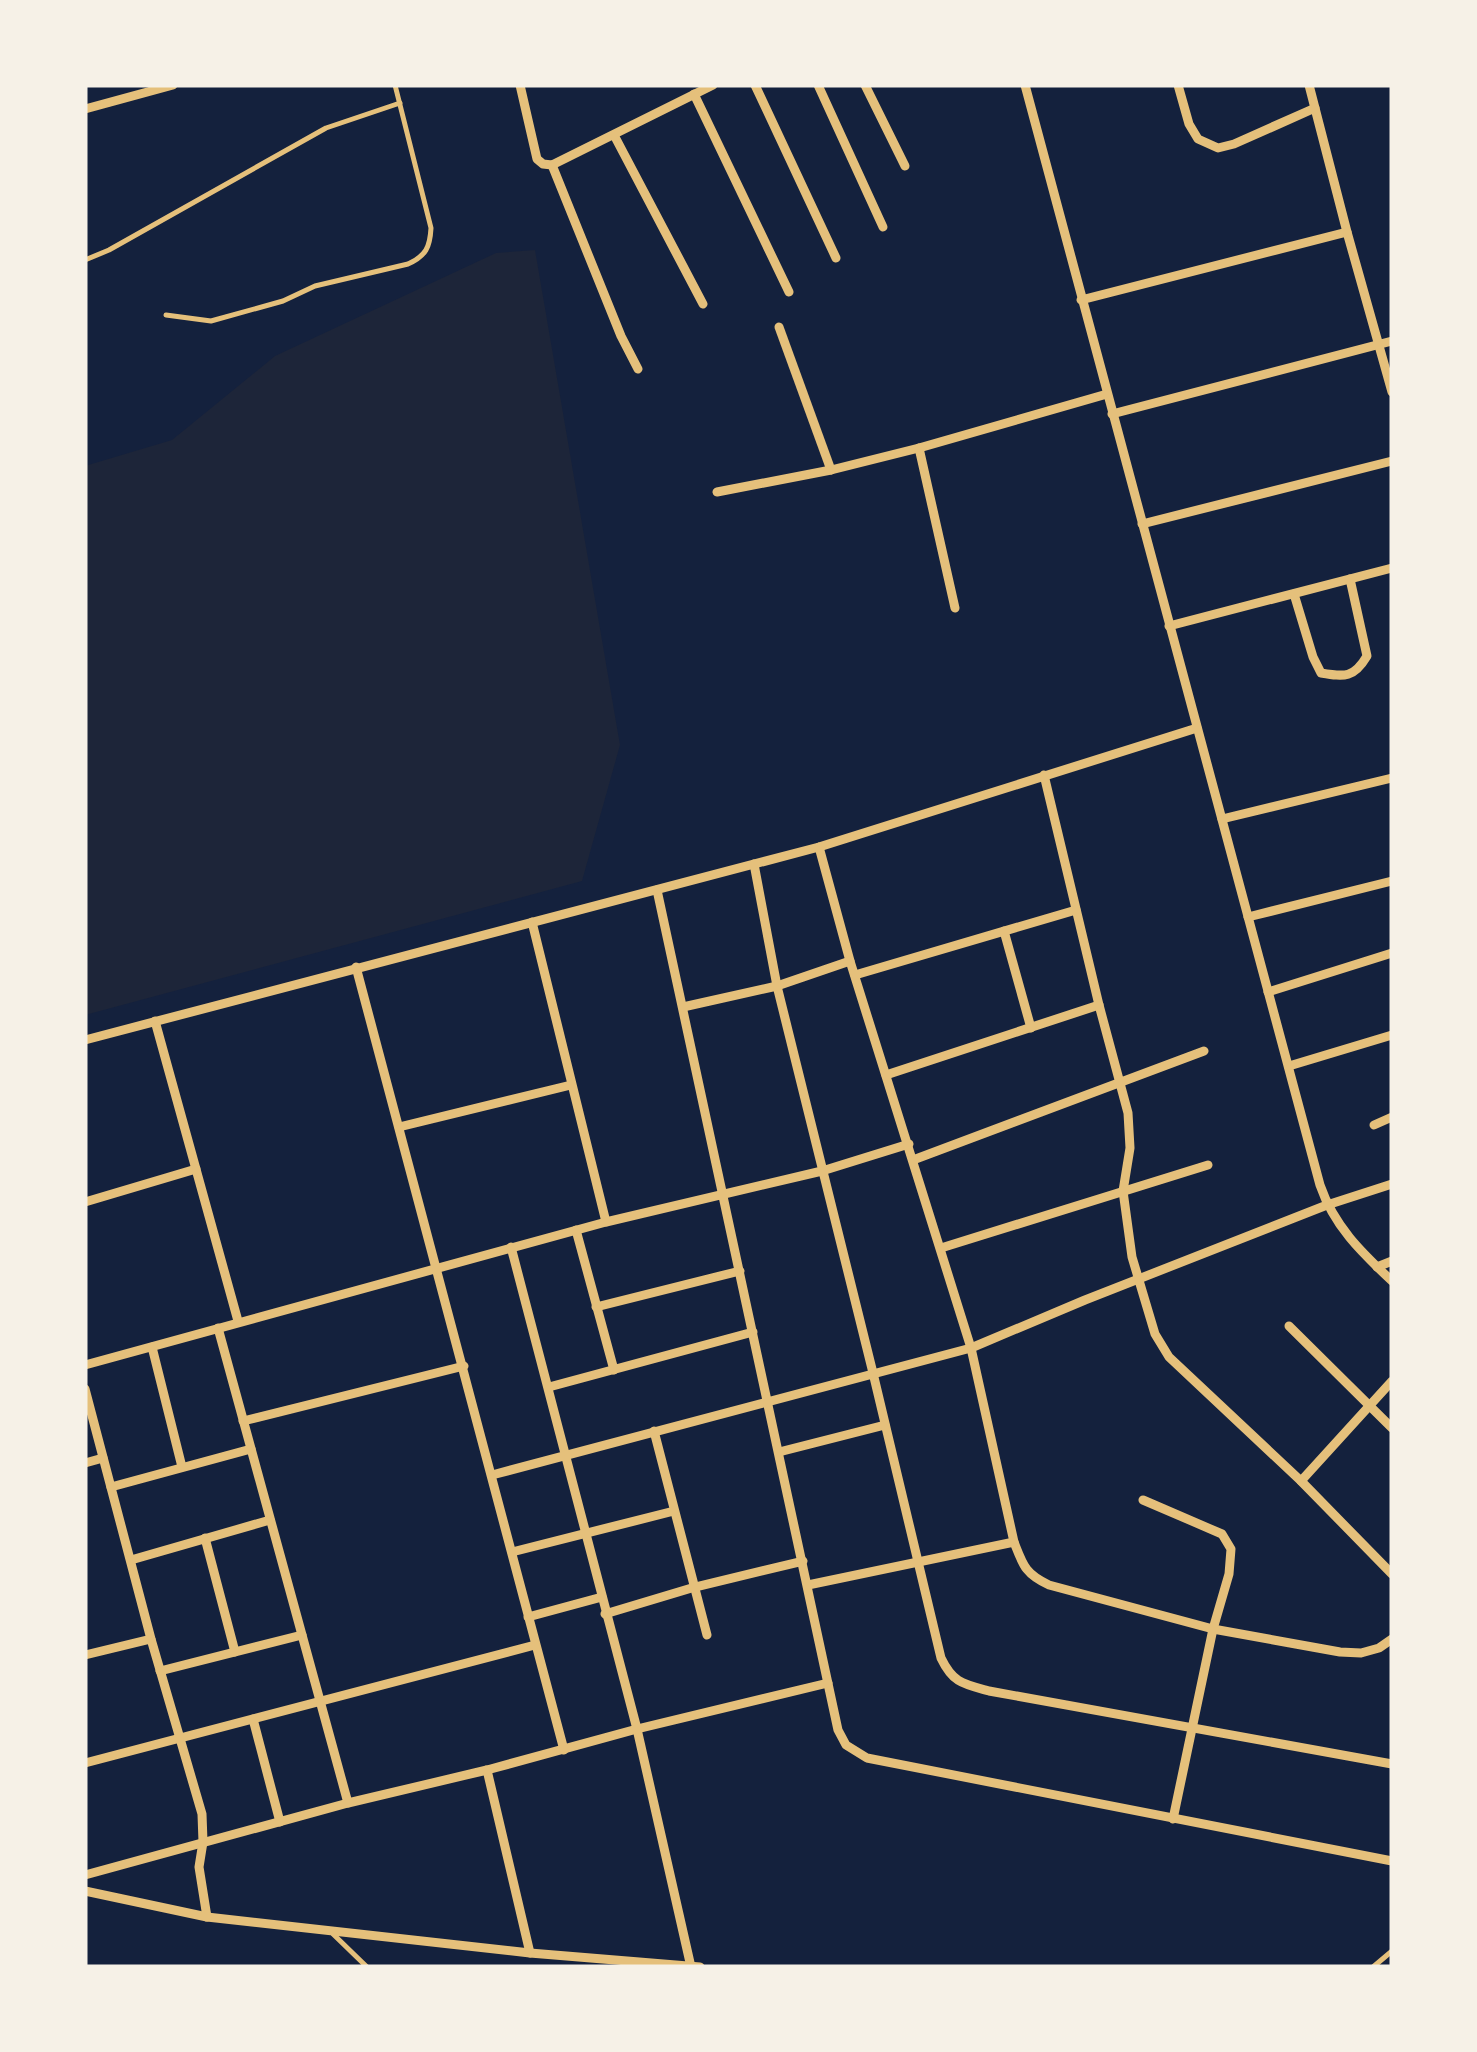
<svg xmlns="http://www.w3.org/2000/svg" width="1477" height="2052" font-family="'Fira Sans',sans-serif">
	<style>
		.green { fill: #1d2539 }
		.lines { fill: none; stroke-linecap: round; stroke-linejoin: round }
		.service { stroke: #e5c07b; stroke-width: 5 }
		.minor { stroke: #e5c07b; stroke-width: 9 }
	</style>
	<rect width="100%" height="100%" fill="#14213d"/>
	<!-- green -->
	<polygon class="green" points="535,250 620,745 582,881 85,1015 85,466 172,440 275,356 496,253"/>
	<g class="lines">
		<!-- service -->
		<g class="service">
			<polyline points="85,260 109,250 326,128 400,103"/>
			<path d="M166,315L211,321L283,301L315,286L408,264C426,256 430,247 431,228L395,85"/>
			<polyline points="333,1934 367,1967"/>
			<polyline points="1373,1967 1392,1951"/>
		</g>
		<!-- minor -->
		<g class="minor">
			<polyline points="520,85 537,159 543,164 552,165 713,85"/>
			<polyline points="755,85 836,258"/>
			<polyline points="818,85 883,227"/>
			<polyline points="865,85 905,166"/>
			<path d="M1025,85L1320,1185C1334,1226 1361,1252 1392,1281"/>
			<polyline points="1178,85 1189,124 1198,139 1218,148 1234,144 1315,108"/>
			<polyline points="1309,85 1347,232 1392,392"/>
			<polyline points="694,94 789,292"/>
			<polyline points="85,109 173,85"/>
			<polyline points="614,135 703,304"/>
			<polyline points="552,165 621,336 638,369"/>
			<polyline points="1081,300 1347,232"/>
			<polyline points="779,327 831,470"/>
			<polyline points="1112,414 1392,341"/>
			<polyline points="919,448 955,608"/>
			<polyline points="717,492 831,470 919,448 1107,394"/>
			<polyline points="1142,524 1392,461"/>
			<path d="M1294,594L1313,657L1321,673C1345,677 1354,678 1367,656L1350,579"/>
			<polyline points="1169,626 1392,568"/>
			<polyline points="1044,775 1099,1005 1128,1113 1130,1148 1123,1191 1132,1257 1155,1334 1169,1357 1301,1481 1392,1574"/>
			<polyline points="1222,819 1392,778"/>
			<path d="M819,847L850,961L971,1348L1014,1542C1023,1565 1025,1574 1049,1585L1213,1629L1340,1652L1361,1653L1379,1648L1392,1639"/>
			<path d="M754,864L777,986L873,1373L941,1658C953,1683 963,1684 989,1691L1392,1764"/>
			<polyline points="657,890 838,1730 846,1745 867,1758 1392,1861"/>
			<polyline points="1248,917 1392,881"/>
			<polyline points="532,922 606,1222"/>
			<polyline points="1004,931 1031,1028"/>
			<polyline points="356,967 564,1750"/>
			<polyline points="855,975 1076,910"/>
			<polyline points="1268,992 1392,953"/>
			<polyline points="683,1007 777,986 850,961"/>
			<polyline points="155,1021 238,1321"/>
			<polyline points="85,1040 819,847 1197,728"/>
			<polyline points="1289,1066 1392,1035"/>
			<polyline points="886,1075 1099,1005"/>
			<polyline points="1374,1125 1392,1117"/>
			<polyline points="399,1127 571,1085"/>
			<polyline points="913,1160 1204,1051"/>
			<polyline points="85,1202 196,1169"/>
			<polyline points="576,1230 614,1370"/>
			<polyline points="511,1247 637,1729 691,1967"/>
			<polyline points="941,1248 1208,1165"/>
			<polyline points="1377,1267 1392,1261"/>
			<polyline points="596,1307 740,1271"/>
			<polyline points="1289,1326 1392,1428"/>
			<polyline points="218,1328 348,1803"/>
			<polyline points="152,1347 182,1467"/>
			<polyline points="85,1365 606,1222 822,1171 909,1144"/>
			<polyline points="549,1387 753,1332"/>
			<polyline points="85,1389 151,1639 202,1814 203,1842 199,1867 207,1917"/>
			<polyline points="243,1421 464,1366"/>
			<polyline points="654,1431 707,1635"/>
			<polyline points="779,1452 885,1425"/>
			<polyline points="85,1463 103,1458"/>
			<polyline points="492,1475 971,1348 1085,1300 1327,1205 1392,1184"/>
			<polyline points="1301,1481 1392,1381"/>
			<polyline points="111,1487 251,1449"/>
			<polyline points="1143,1500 1222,1534 1231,1549 1229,1574 1213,1629 1173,1819"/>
			<polyline points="205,1538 235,1652"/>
			<polyline points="512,1552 674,1511"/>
			<polyline points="131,1560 270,1520"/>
			<polyline points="808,1585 1014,1542"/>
			<polyline points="605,1614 695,1587 803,1561"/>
			<polyline points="528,1617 602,1597"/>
			<polyline points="85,1655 151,1639"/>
			<polyline points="160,1671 302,1635"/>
			<polyline points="253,1719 280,1822"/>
			<polyline points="85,1763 535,1645"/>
			<polyline points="487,1770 530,1953"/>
			<polyline points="85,1875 348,1803 487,1770 637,1729 828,1683"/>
			<polyline points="85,1891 207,1917 530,1953 700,1967"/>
		</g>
	</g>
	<!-- border -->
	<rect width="1477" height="2052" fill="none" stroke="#f6f1e7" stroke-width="175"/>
</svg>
